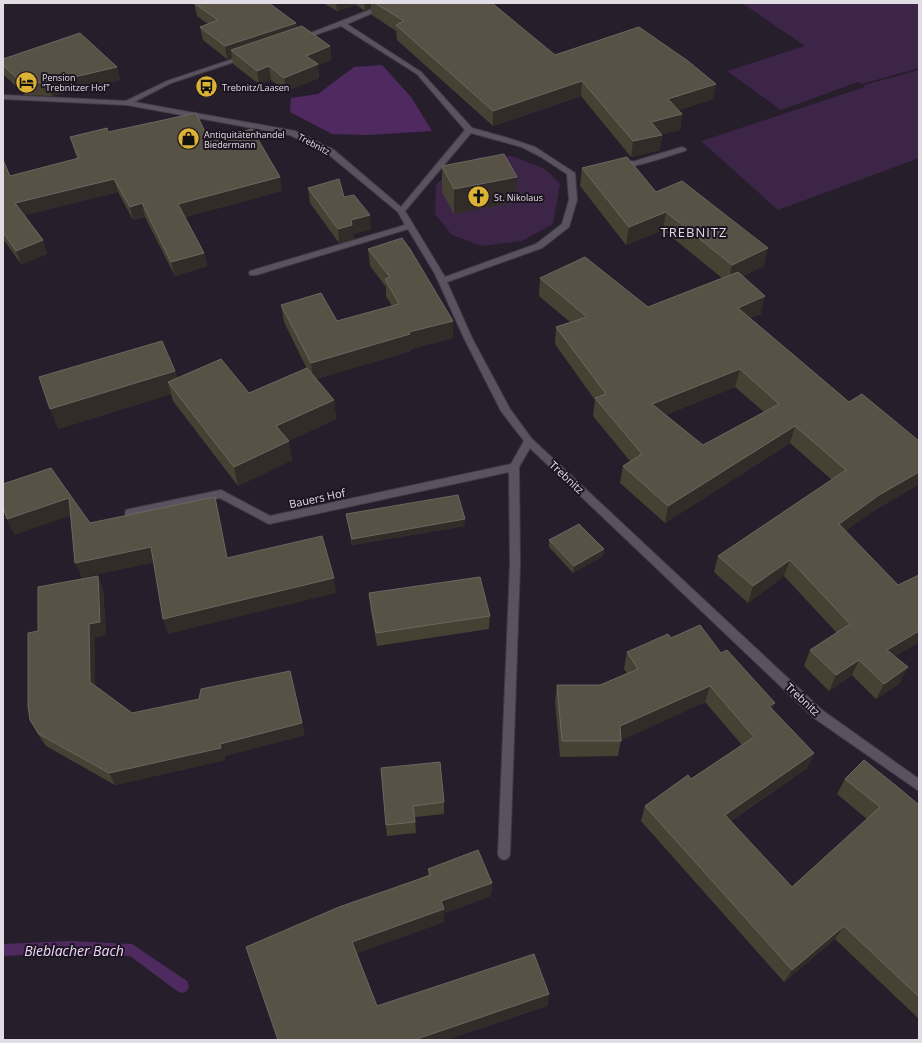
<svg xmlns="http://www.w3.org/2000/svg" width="922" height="1043" font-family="'Open Sans',sans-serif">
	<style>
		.green { fill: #3c2547 }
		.water { fill: #4f2a60 }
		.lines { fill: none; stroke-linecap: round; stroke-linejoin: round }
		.stream { fill: #4f2a60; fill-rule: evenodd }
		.minor-casing { stroke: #423b45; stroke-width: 2 }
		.minor { fill: #5b5260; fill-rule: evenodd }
		.wall { fill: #464133; fill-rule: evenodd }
		.shaded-wall { fill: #322c28 }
		.building { fill: #575146; stroke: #6c675f; fill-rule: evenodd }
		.labels { text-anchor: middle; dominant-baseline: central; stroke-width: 4; stroke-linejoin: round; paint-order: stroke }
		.far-poi-label { font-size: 9px; fill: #e2dce5; stroke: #1d1521; text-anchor: start }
		.far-street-label { font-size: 9px; fill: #e2dce5; stroke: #1d1521 }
		.street-label { font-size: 11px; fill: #e2dce5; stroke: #1d1521 }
		.quarter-label { font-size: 13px; letter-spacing: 1px; fill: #e2dce5; stroke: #1d1521 }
		.near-water-label { font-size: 14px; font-style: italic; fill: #efd9fb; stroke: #1d1521 }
	</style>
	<rect width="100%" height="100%" fill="#261e2b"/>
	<!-- green -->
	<g class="green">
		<polygon points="742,3 919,3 919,68 862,84 858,82 781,110 727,71 805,46"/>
		<polygon points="919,70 919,158 778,210 701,141 865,87 864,85"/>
		<polygon points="512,156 545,169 560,184 553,224 522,241 482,246 452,235 435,214 436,185 454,167 480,157"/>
	</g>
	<!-- water -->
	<polygon class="water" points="382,65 411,97 432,131 368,135 332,134 290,112 291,98 318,94 354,67"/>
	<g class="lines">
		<!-- stream -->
		<polygon class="stream" points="68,941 132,944 187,981 189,986 187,991 182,993 177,991 130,956 68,953 3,956 3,944"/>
		<defs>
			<g id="minor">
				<path d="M387,3H396L347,24L421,72L472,128L508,138L535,147L575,173L577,200L569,227L542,248L447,282L472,338L510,409L532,439L822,710L919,779V791L814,718L530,448L519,467L520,565L510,854L508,858L504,860L500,858L498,854L510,565L509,472L269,524L220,498L130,517L126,516L125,513L126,510L130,509L221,490L270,516L511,464L524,441L501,411L464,338L435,274L408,229L256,275H250L249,273L250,271L405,225L398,212L328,154L290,135L127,105L3,99V95L126,101L167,81L242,56H246V58L171,83L134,102L295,131L334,150L401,207L465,130L417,74L341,26L303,39L298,38ZM471,133L522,147L541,157L567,174L569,200L562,224L536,244L445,277L405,211Z"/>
				<path d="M682,147L686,149L685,151C672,154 625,173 615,165L616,163L635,161Z"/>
			</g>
		</defs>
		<!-- minor casing -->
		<use href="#minor" class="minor-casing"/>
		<!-- minor -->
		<use href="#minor" class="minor"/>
	</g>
	<!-- wall -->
	<g class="wall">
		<polygon points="194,3 296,23 297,28 330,46 331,60 318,65 319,78 286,91 271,80 259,84 233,64 232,58 227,59 203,40 200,27 208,24 197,16"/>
		<polygon points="323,3 494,3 492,4 555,55 713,99 679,110 682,114 680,130 662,134 660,150 631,157 581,96 493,126 397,40 396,31 372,15 371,8 365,11 356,5 337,11"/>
		<polygon points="3,59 117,67 120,80 52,96 25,95 3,74"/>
		<polygon points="108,132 209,140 282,191 185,217 204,253 207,266 175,276 145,217 133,220 118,192 24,215 43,240 47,254 21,264 3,239 3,160 10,176 77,159 70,137"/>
		<polygon points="442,166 516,202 454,214 442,192"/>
		<path d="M582,168L656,192L764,266L743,276L761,314L750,318L849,402L919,441V484L872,512L845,531L919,642L895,656L900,683L876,699L852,675L829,691L804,666L810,650L837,633L784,576L748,603L714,572L718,556L832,480L790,443L665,523L620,483L623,466L630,461L593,416L595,400L555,344L556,327L570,322L539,296L540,278L648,307L722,278L663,230L626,245L580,186ZM735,387L764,412L703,445L665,415Z"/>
		<polygon points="308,188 344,197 371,229 353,234 354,239 339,243 310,203"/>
		<polygon points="368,249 453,321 453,338 411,349 411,351 316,379 334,400 336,419 288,441 292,460 238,486 173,401 171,394 58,429 175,371 177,378 249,393 307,369 284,322 281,305 337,321 392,306 386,296 386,287 370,266"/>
		<polygon points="346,514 465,526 352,545 347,521"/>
		<polygon points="549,540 604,549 603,556 573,573 549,547"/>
		<polygon points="98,576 103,589 106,635 95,637 95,686 132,713 305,735 224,756 225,760 115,785 46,746 37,733 30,720 38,631"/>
		<polygon points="369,593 490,616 489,629 377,646 370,606"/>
		<polygon points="671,638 721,653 775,703 772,709 814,753 807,768 731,821 792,887 867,819 837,794 845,779 919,805 919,1019 835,939 784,982 641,821 645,806 691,779 742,745 705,702 621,740 618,756 560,757 555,701 557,685 600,685 627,673 624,669 627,652"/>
		<polygon points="440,762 444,802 444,814 415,817 416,833 387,836 386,825"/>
		<polygon points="428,869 492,883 491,896 444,913 444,922 357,953 377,1006 549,994 547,1006 446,1040 246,947 428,875"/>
	</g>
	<!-- shaded-wall -->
	<g class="shaded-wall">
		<polygon points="336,3 356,3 356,5 337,11"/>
		<polygon points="364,3 371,3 371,8 365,11"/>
		<polygon points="296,23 298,36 231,50 232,58 227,59 225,46"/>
		<polygon points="330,46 331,60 318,65 319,78 286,91 284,78 306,56"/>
		<polygon points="269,66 271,80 259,84 257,71"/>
		<polygon points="117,67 120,80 52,96 49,83"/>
		<polygon points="582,81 581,96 493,126 493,111"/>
		<polygon points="716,84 713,99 666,114 668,99"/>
		<polygon points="682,114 680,130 649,137 651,122"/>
		<polygon points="662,135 660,150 631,157 633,141"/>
		<polygon points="280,177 282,191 181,218 178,204"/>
		<polygon points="517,177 516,202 454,214 454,189"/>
		<polygon points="114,179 118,192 19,217 15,203"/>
		<polygon points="142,203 145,217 133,220 130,207"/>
		<polygon points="666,212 663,230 626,245 629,227"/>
		<polygon points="370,215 371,229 353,234 354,239 339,243 338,229 351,220"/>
		<polygon points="43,240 47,254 21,264 16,251"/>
		<polygon points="768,248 764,266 728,283 732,265"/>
		<polygon points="204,253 207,266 175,276 171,262"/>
		<polygon points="765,296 761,314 734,325 738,308"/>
		<polygon points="453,321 453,338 411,349 411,351 313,380 311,363 409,332"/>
		<polygon points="740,369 735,387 649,421 652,404"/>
		<polygon points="175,371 181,392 168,382 171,394 58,429 50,409"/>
		<polygon points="334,400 336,419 279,445 276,426"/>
		<polygon points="795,426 790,443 665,523 668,506"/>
		<polygon points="289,441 292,460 238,486 234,467"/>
		<polygon points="919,472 919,484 872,512 832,541 839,524 879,495"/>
		<polygon points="215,497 219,513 231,573 227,558"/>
		<polygon points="69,498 75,514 14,535 7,519"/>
		<polygon points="465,519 465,526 352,545 352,539"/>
		<polygon points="151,547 156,562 82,578 75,563"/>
		<polygon points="604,549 603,556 573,573 574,566"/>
		<polygon points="790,560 784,576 748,603 753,586"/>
		<polygon points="98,576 103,589 106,635 95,637 95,695 90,682 89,624"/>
		<polygon points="334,578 336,593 168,634 163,619"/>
		<polygon points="919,631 919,642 879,666 887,650"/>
		<polygon points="859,660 852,675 829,691 836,675"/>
		<polygon points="908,667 900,683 876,699 884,684"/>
		<polygon points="710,686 705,702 620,741 620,726"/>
		<polygon points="775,703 768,719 769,706"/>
		<polygon points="302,723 305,735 224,756 225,760 115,785 109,773"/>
		<polygon points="814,753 807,768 719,829 725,815"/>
		<polygon points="492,883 491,896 444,913 444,922 355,954 352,942 441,901"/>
		<polygon points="844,926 835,939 784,982 792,970"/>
		<polygon points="549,994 547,1006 446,1040 414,1040"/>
	</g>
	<!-- building -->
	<g class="building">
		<polygon points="194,3 269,3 296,23 225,46 200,27 218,20"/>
		<polygon points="375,3 492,3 555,55 639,27 688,61 716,84 668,99 682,114 651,122 662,135 633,141 582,81 493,111 396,25 404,21"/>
		<polygon points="302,26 330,46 306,56 318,64 284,78 269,66 257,71 231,50"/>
		<polygon points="80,33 117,67 49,83 21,82 3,65 3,59"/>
		<polygon points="196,113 209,140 252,129 280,177 178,204 204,253 171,262 142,203 130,207 114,179 15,203 43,240 16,251 3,232 3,160 10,176 79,158 70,137 107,128 108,132"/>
		<polygon points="504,154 517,177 454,189 442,166"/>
		<polygon points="627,157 656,192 682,181 768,248 732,265 666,212 629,227 582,168"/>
		<polygon points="339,179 344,197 354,195 370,215 351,220 352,225 338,229 308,188"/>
		<polygon points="402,238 410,249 453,321 409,332 410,334 311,363 281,305 321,293 337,321 399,304 385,279 390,277 368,249"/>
		<path d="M585,257L648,307L738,272L765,296L738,308L849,402L862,394L919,441V472L879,495L839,524L898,585L919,575V631L887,650L908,667L884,684L859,660L836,675L810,650L850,624L790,560L753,586L718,556L846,470L795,426L668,506L623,466L642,454L595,398L606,394L556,327L587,317L540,278ZM740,369L779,404L703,445L652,404Z"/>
		<polygon points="162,341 175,371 50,409 39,377"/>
		<polygon points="221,359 249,393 307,368 334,400 276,426 289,441 234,467 168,382"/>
		<polygon points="51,468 90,523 215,497 227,558 322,536 334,578 163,619 151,547 75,563 69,498 7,519 3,507 3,484"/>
		<polygon points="458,495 465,519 352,539 346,514"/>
		<polygon points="579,524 604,549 574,566 549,540"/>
		<polygon points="98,576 100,622 89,624 90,682 132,713 199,699 201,689 290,671 302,723 220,744 221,748 109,773 39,734 30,720 28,706 28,633 38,631 38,587"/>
		<polygon points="480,577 490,616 376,633 369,593"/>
		<polygon points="700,625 721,653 727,650 775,703 769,706 814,753 725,815 792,887 880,807 845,779 864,760 900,789 919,805 919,997 844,926 792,970 645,806 688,775 691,779 754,737 710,686 620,726 621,741 562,741 557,685 600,685 638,669 627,652 668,634 671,638"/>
		<polygon points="440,762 444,802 413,806 415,822 386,825 381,768"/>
		<polygon points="478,850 492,883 441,901 444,909 352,942 377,1006 534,954 549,994 414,1040 278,1040 246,947 339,907 431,875 428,869"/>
	</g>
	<!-- icons -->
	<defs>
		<symbol id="hotel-disc" viewBox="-11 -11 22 22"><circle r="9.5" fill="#dbb233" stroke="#1d1521"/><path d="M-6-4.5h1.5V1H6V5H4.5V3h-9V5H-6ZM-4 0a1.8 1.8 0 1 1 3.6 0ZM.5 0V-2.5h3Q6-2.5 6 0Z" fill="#111"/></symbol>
		<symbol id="bus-disc" viewBox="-11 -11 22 22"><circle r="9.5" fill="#dbb233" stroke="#1d1521"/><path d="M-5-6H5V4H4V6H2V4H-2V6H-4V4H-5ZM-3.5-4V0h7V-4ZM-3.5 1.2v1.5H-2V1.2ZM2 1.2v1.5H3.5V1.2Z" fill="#111"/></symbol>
		<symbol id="shop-disc" viewBox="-11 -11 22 22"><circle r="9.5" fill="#dbb233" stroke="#1d1521"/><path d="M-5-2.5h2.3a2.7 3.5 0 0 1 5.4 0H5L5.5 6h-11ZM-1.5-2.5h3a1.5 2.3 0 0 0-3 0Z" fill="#111"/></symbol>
		<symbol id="church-disc" viewBox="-11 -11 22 22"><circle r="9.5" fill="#dbb233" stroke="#1d1521"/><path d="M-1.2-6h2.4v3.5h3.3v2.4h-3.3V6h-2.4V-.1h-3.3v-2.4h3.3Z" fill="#111"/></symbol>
	</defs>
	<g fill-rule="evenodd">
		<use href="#hotel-disc" x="14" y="70" width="25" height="25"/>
		<use href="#bus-disc" x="194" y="74" width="25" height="25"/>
		<use href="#shop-disc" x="176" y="126" width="25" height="25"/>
		<use href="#church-disc" x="466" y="184" width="25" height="25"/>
	</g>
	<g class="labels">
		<!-- far-poi labels -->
		<g class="far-poi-label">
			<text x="42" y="77">Pension<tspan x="42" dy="10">"Trebnitzer Hof"</tspan></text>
			<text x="222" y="87">Trebnitz/Laasen</text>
			<text x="204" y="134">Antiquitätenhandel<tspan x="204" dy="10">Biedermann</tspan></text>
			<text x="494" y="197">St. Nikolaus</text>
		</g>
		<!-- far-street labels -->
		<g class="far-street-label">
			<text transform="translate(314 144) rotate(28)">Trebnitz</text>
		</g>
		<!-- street labels -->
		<g class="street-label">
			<text transform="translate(567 477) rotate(43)">Trebnitz</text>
			<text transform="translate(317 498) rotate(-12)">Bauers Hof</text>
			<text transform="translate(803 699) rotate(43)">Trebnitz</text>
		</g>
		<!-- quarter labels -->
		<g class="quarter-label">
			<text x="694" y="232">TREBNITZ</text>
		</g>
		<!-- near-water labels -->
		<g class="near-water-label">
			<text x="74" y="950">Bieblacher Bach</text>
		</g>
	</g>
	<!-- border -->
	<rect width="922" height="1043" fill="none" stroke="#e2dce5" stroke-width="8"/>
</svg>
